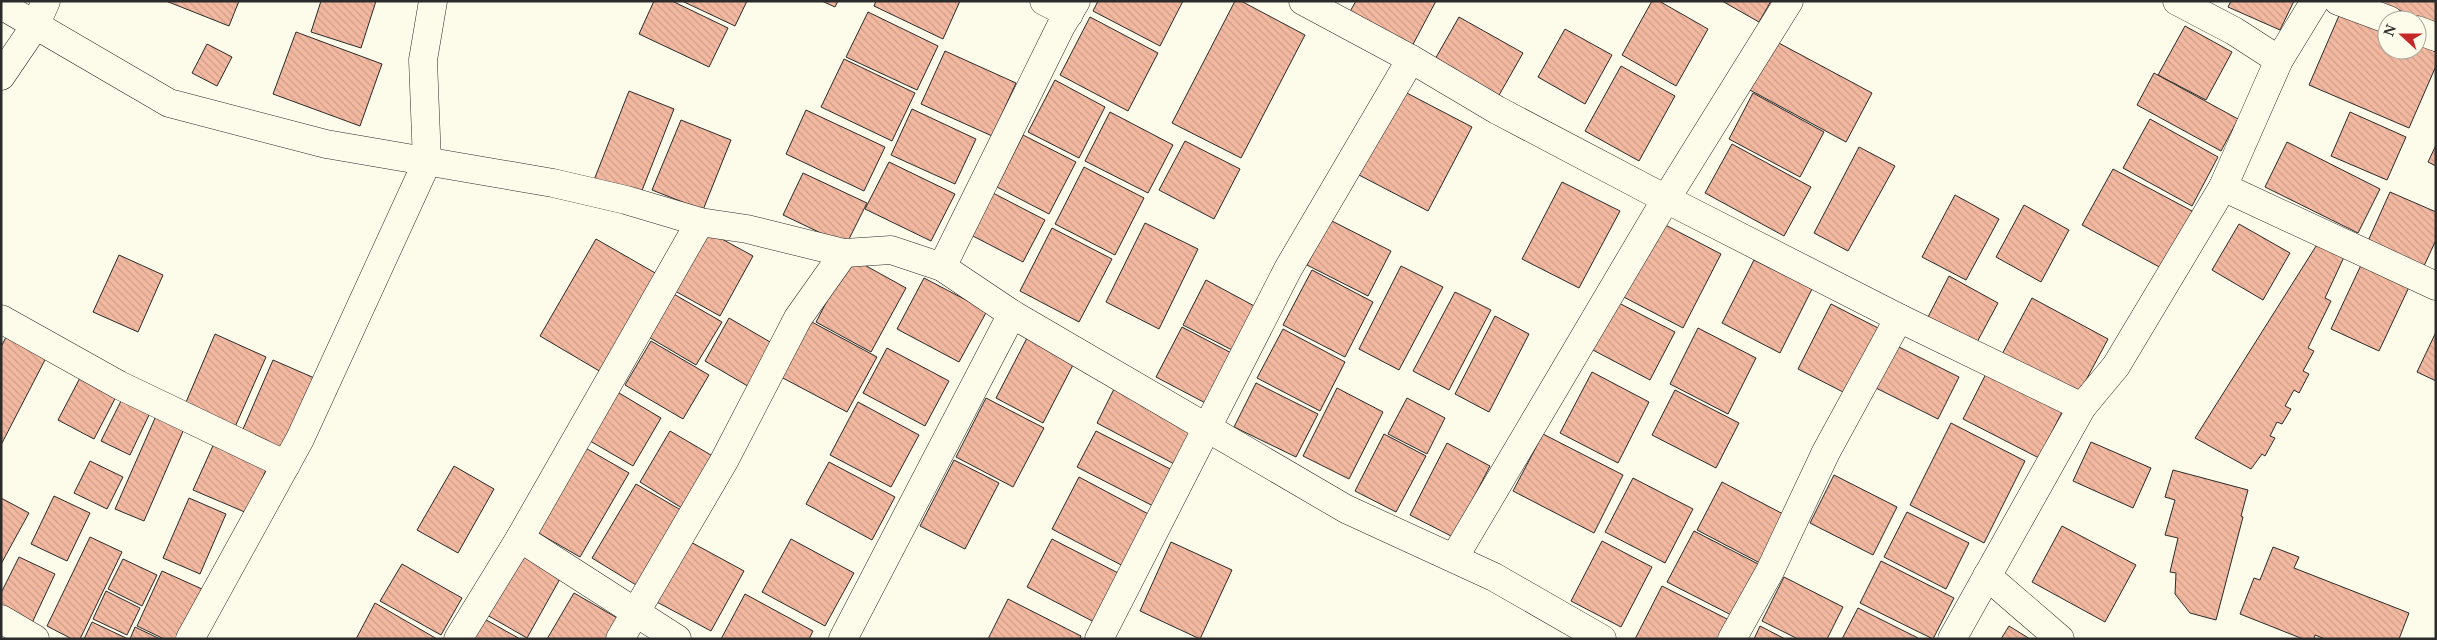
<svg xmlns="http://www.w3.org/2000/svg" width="2437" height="640" font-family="'Noto Serif',serif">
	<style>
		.building { fill: url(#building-back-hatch); stroke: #2b2b2b }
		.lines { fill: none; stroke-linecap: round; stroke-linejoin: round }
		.minor-casing { stroke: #2b2b2b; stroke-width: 29 }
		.minor { stroke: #fdfbea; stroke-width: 28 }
	</style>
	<defs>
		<pattern id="building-back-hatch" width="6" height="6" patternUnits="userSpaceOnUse" patternTransform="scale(1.25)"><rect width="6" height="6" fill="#f2b8a0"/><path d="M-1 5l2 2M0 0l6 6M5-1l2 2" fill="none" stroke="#d09e8a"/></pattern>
	</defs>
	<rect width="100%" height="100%" fill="#fdfbea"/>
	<!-- building -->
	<g class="building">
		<polygon points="166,1 239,1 229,26"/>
		<polygon points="321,1 376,1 361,48 311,32"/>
		<polygon points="654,1 672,1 728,28 709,67 639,34"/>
		<polygon points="682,1 747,1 735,26"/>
		<polygon points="822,1 838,1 835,7"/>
		<polygon points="876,1 960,1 943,39 874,6"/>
		<polygon points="1098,1 1183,1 1160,46 1093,11"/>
		<polygon points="1235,1 1241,1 1305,35 1241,158 1172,123"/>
		<polygon points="1356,1 1436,1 1410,50 1348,15"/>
		<polygon points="1652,1 1659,1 1708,29 1676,86 1622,55"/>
		<polygon points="1722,1 1771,1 1759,22"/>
		<polygon points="2231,1 2294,1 2280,30 2228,7"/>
		<polygon points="2377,1 2436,1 2436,25"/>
		<polygon points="2341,11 2387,31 2387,50 2417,50 2417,44 2436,52 2436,66 2409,128 2309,85"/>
		<polygon points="868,12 938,46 917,90 846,57"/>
		<polygon points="1090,17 1158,53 1128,111 1060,75"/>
		<polygon points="1459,17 1523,53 1498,97 1434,61"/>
		<polygon points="2185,26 2232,52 2206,100 2158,75"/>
		<polygon points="1565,29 1612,55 1585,104 1538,77"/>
		<polygon points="296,32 382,64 360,126 273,94"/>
		<polygon points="1775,41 1872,93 1846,142 1748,89"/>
		<polygon points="207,44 232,57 217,86 192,73"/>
		<polygon points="945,51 1016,83 992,136 921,104"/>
		<polygon points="844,59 915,93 892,141 821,107"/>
		<polygon points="1621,66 1675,96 1639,161 1585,131"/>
		<polygon points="2154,73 2238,119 2221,151 2137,105"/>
		<polygon points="1055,80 1105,107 1079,158 1028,132"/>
		<polygon points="629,91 674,109 639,198 594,180"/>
		<polygon points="1403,91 1472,127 1428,211 1359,175"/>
		<polygon points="1753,93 1824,132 1800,177 1729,139"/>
		<polygon points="912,109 976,139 955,184 891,155"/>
		<polygon points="806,110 885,147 864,191 786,154"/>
		<polygon points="1110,112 1173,145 1148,193 1085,161"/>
		<polygon points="2350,112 2406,137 2387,180 2331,156"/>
		<polygon points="2150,119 2218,157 2192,206 2123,168"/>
		<polygon points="681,120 731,140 703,210 652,190"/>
		<polygon points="1023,135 1076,162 1049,214 997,187"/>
		<polygon points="1185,141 1240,169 1214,219 1159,190"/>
		<polygon points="2287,142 2380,189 2358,233 2265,187"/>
		<polygon points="1732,144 1811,187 1784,236 1705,193"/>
		<polygon points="2436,145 2436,166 2428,162"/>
		<polygon points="1859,147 1895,166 1848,251 1814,233"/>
		<polygon points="889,162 955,194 931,241 865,209"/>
		<polygon points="1084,167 1144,198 1115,255 1055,224"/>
		<polygon points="2113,169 2194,212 2163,269 2082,225"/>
		<polygon points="803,173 867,203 846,245 783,215"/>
		<polygon points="1562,182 1620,211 1579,288 1522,259"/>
		<polygon points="2390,192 2436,212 2436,240 2424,266 2368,241"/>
		<polygon points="993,193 1045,220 1023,262 971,235"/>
		<polygon points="1955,195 1999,219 1966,280 1922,257"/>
		<polygon points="2024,205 2069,230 2041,282 1996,257"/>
		<polygon points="1654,219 1721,254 1683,328 1616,293"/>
		<polygon points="1330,220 1391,251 1368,296 1307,265"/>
		<polygon points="1145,223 1198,249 1159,329 1106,302"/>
		<polygon points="2239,224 2290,253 2263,300 2212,270"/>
		<polygon points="1052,228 1112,259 1079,322 1020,291"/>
		<polygon points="709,232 753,256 720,316 675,291"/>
		<polygon points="596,239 657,274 601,372 540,336"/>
		<polygon points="2318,243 2344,257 2325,298 2331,301 2308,348 2314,351 2303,371 2309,374 2299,393 2294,390 2285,406 2291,409 2282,424 2277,422 2270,436 2275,438 2265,456 2262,454 2251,469 2195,438"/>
		<polygon points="119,255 163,275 138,332 93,312"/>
		<polygon points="850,257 906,288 871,352 816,322"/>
		<polygon points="1754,260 1812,289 1780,353 1722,323"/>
		<polygon points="2362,263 2410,285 2379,351 2331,329"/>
		<polygon points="1401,266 1443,287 1399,370 1359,349"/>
		<polygon points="1312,270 1373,302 1345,357 1283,325"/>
		<polygon points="1949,276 1998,303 1976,344 1928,317"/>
		<polygon points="924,278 987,311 959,362 897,329"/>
		<polygon points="1206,280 1258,308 1236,352 1183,325"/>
		<polygon points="1455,292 1491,310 1449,390 1413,371"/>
		<polygon points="672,293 722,322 696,365 647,336"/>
		<polygon points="2032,298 2108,339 2077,397 2001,356"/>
		<polygon points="1615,301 1675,332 1650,380 1591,349"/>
		<polygon points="1831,304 1882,330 1849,395 1798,369"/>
		<polygon points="1495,316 1529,334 1489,412 1455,394"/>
		<polygon points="729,318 777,346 751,388 705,361"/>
		<polygon points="810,321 877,357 847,412 781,377"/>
		<polygon points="1182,327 1239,357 1213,407 1156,377"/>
		<polygon points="1698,328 1756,358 1728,414 1670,384"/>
		<polygon points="1283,329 1345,362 1320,411 1257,378"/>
		<polygon points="2436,332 2436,381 2417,372"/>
		<polygon points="215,334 266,357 231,436 181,414"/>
		<polygon points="7,335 47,356 1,445 1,347"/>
		<polygon points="1027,338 1074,363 1043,423 996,398"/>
		<polygon points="651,341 709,375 683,419 625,385"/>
		<polygon points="1891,343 1959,377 1938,419 1870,385"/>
		<polygon points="887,348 949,381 925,426 863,393"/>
		<polygon points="273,360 319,380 286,456 240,436"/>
		<polygon points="1990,366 2066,404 2039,458 1963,419"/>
		<polygon points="1592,372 1649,402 1618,463 1560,433"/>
		<polygon points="82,374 118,393 94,439 58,420"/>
		<polygon points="1117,383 1198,426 1178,466 1097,423"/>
		<polygon points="1256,383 1318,414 1296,457 1234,427"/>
		<polygon points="1337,388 1383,412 1349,479 1303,456"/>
		<polygon points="614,390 661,418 633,466 585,438"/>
		<polygon points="1675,390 1739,423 1716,468 1652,435"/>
		<polygon points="986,398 1044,428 1013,487 956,457"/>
		<polygon points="1407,398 1445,418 1427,454 1388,434"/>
		<polygon points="122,399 150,413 130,455 101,441"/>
		<polygon points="858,402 919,435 891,487 830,455"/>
		<polygon points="156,416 184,429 144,521 115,509"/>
		<polygon points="1951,423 2025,461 1984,543 1910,505"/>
		<polygon points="670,431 716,458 685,510 640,482"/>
		<polygon points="1096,431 1176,472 1157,508 1077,467"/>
		<polygon points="1384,434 1426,456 1396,512 1355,491"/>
		<polygon points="1543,434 1623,475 1594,533 1513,491"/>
		<polygon points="216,439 269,463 247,513 193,490"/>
		<polygon points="2091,442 2151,468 2133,508 2073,481"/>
		<polygon points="1447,443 1490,466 1453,537 1410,515"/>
		<polygon points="582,446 629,473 580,557 533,530"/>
		<polygon points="954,460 999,483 965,549 920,526"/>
		<polygon points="90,461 123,477 107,509 74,493"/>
		<polygon points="829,462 895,497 872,540 806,504"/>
		<polygon points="454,466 494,489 458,553 417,530"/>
		<polygon points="2173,470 2248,490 2241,516 2243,517 2216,620 2190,613 2175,594 2176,573 2170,572 2178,538 2165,535 2175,500 2165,497"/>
		<polygon points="1834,475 1897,507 1873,555 1810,523"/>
		<polygon points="1079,477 1154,517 1127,568 1052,529"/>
		<polygon points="1633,478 1693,509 1665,563 1605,532"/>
		<polygon points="1722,482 1785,515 1760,563 1697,530"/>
		<polygon points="636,484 686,513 641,588 592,558"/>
		<polygon points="54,496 90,513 67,561 31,544"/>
		<polygon points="1,498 29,513 1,564"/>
		<polygon points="189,498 226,514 200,574 163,558"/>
		<polygon points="1907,512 1969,543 1946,589 1884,557"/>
		<polygon points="2062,526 2136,565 2105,622 2032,582"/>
		<polygon points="1694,531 1764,567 1737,618 1667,582"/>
		<polygon points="90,537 122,552 80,639 72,639 47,626"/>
		<polygon points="791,539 854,573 825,626 762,592"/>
		<polygon points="1052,539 1122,575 1096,623 1027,587"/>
		<polygon points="687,540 744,571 711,631 655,601"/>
		<polygon points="1602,541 1652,567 1621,627 1571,601"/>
		<polygon points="1171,542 1232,570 1200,639 1140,611"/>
		<polygon points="2273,547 2299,557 2294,568 2409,613 2399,639 2325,639 2315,635 2314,639 2303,639 2240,614 2254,578 2260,580"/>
		<polygon points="522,555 561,577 527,638 487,615"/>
		<polygon points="19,557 55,574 32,623 1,608 1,593"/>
		<polygon points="123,559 157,575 142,606 108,589"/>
		<polygon points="1881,561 1954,598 1933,639 1860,603"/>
		<polygon points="402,564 462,598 441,635 380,601"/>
		<polygon points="162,571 202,589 179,639 164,639 137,626"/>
		<polygon points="1784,577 1843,607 1827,639 1798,639 1762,621"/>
		<polygon points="1662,586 1729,620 1719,639 1635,639"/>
		<polygon points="106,591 140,608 127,635 93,619"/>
		<polygon points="574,593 619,619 608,639 547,639"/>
		<polygon points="745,594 813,631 809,639 721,639"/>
		<polygon points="1008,599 1081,636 1080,639 988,639"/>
		<polygon points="375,603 437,639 356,639"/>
		<polygon points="1858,608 1918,638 1917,639 1842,639"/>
		<polygon points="481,617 520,639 469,639"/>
		<polygon points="92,622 126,638 126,639 84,639"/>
		<polygon points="1760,626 1785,639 1754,639"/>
		<polygon points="2009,626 2030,639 2001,639"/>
		<polygon points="135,627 160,639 130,639"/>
	</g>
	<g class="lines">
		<defs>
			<g id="minor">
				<polyline points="1044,1 1069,14"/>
				<polyline points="1303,1 1411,59 1497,110 1666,199 1899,318 2082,407"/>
				<polyline points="2177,1 2234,31 2279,60"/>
				<polyline points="2338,1 2389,20"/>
				<polyline points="1,5 169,103 326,144 553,183 626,200 700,222 747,229 844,253 891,250 942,267 1012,314 1346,509 1494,577 1602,639"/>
				<polyline points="2417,30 2436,37"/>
				<polyline points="1,76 35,26 46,1"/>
				<polyline points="2223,187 2436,286"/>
				<polyline points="942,267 1061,26 1076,1"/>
				<polyline points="1,319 119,385 286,465"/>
				<polyline points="1454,558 1666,199 1789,1"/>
				<polyline points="1987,576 2060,639"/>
				<polyline points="1,619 35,639"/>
				<polyline points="190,639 300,439 427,162 423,60 433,1"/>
				<polyline points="458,639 520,538"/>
				<polyline points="620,639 724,461 798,318 844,253"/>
				<polyline points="677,639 520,538 700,222"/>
				<polyline points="843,639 1012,314"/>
				<polyline points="1099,639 1288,269 1411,59"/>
				<polyline points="1732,639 1770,571 1826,452 1899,318"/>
				<polyline points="1952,639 2082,407 2116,366 2223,187 2279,60 2315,1"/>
			</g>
		</defs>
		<!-- minor casing -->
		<use href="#minor" class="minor-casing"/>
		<!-- minor -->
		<use href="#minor" class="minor"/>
	</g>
	<!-- border -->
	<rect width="2437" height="640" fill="none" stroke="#2b2b2b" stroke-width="5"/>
	<!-- north arrow -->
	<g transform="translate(2402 35) rotate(291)"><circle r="24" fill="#fdfbea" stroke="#a9a89e"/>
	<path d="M0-4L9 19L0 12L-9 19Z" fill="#c62828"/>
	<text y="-8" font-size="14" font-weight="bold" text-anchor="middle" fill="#2b2b2b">N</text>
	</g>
</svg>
